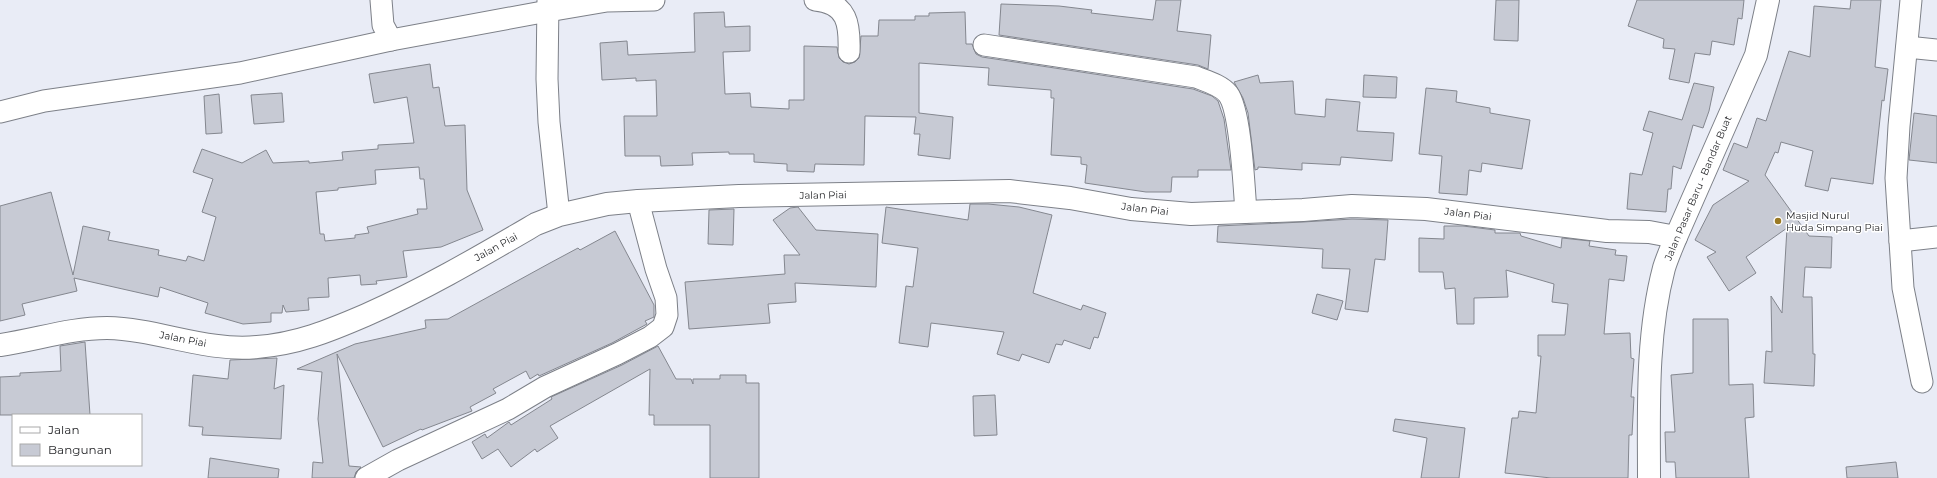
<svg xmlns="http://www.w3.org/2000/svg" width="1937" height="478" font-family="Montserrat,sans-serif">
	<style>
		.building { fill: #c7cad4; stroke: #84878f; fill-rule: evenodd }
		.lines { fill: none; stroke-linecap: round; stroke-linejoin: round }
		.minor-casing { stroke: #7d8088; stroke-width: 23 }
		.tertiary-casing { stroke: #7d8088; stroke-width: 24 }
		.minor { stroke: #fff; stroke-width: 21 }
		.tertiary { stroke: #fff; stroke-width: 22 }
		.poi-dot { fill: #9b7a24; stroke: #fff; stroke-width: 1.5 }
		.labels { text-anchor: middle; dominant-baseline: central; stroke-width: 3; stroke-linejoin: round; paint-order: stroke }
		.street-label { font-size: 10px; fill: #27282b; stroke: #fff }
		.poi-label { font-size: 10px; fill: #27282b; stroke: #fff; text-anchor: start }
	</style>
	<rect width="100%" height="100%" fill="#e9ecf6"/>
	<!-- building -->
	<g class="building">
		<polygon points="1156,0 1181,0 1177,31 1211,35 1208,69 1198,65 999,35 1001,4 1059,6 1092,10 1091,13 1153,20"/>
		<polygon points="1496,0 1519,0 1518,41 1494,40"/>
		<polygon points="1637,0 1744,0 1742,19 1738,18 1734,45 1712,41 1710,55 1695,53 1689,83 1669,79 1675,49 1663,48 1664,39 1628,26"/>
		<polygon points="1851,0 1881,0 1875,67 1888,69 1884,101 1882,100 1873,184 1831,178 1828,191 1805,186 1813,151 1781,142 1778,153 1775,152 1765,175 1809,236 1832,237 1831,268 1805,267 1803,297 1812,297 1813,354 1815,354 1814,386 1764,383 1766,351 1772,352 1771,296 1782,313 1787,228 1746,257 1756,273 1729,291 1707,257 1716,252 1695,240 1713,205 1749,181 1723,170 1734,143 1747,148 1757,118 1766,121 1789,51 1810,57 1814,6 1850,9"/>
		<polygon points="724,12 725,27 750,26 750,51 723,52 725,94 750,93 751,107 789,109 789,100 804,100 804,46 837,47 839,58 843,62 849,64 855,62 859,58 861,36 878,36 879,20 915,20 915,16 929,16 929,13 965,12 966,44 972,44 976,54 982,57 1193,89 1212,96 1218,101 1224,119 1231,170 1198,170 1198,177 1172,177 1171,192 1146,192 1085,183 1087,165 1081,164 1081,157 1051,155 1054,98 1051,98 1051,90 988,85 989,68 919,63 919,113 953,117 950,159 918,155 920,134 914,134 916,117 865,116 864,165 815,164 814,172 787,171 787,164 754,162 754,154 729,154 729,152 692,153 693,165 661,166 660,156 625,156 624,116 657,116 656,80 636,81 636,78 602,80 600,43 627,41 628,55 695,52 694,13"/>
		<path d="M430,64L433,88L439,87L445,126L465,125L467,190L483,230L441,247L403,251L407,277L376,281L377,284L361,285L360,275L328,278L329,297L308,298L309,310L286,312L283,305L282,313H271V322L243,324L205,313L208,303L160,287L158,297L74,278L77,291L22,304L25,315L0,321V206L51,192L73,275L83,226L110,232L108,240L159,250L158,255L186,261L188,256L204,261L216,217L202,212L213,179L193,172L202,149L242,163L266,150L273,163L309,161V163L343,160L342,152L378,149V145L414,143L407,97L374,103L369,74ZM419,167L420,179H424L427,209H417L418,214L367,227L369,233L355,235V238L325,241L324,234H320L316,192L338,190V188L376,184L375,170Z"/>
		<polygon points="1258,75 1260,83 1293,81 1295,114 1325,117 1326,99 1360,102 1357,131 1394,133 1392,161 1341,157 1340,165 1302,163 1302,170 1258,167 1258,169 1255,170 1248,113 1243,98 1234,82"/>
		<polygon points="1364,75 1397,77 1396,98 1363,97"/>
		<polygon points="1694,83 1714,87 1709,111 1703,128 1693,125 1681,169 1673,166 1671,189 1668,189 1666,212 1627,209 1630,173 1642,175 1653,133 1643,130 1649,111 1682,120"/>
		<polygon points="1426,88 1457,91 1456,102 1490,108 1490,113 1530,120 1522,169 1482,163 1481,172 1469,170 1467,195 1439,193 1442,156 1419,154"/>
		<polygon points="282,93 284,122 254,124 251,95"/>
		<polygon points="219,94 222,133 206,134 204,96"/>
		<polygon points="1914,113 1937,116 1937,163 1909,160"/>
		<polygon points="970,204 988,204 1019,207 1052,215 1033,293 1081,310 1083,305 1106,313 1098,338 1094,337 1090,349 1064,340 1062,345 1056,344 1049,363 1022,354 1019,361 997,354 1004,332 931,323 928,347 899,343 906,286 913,287 918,248 882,243 886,207 968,220"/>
		<polygon points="798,207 816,230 878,234 876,287 795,283 796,302 768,304 770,323 689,329 685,282 785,274 784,255 800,255 773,220 790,208"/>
		<polygon points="734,209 733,245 708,244 709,210"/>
		<polygon points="1352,219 1388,220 1385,260 1375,259 1368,312 1345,309 1350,269 1322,268 1323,249 1217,242 1218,226 1303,222"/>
		<polygon points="1444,226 1463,226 1495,230 1495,233 1520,233 1521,236 1561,248 1562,238 1590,241 1589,246 1616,250 1615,255 1627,256 1624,281 1609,279 1604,334 1630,333 1631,358 1634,359 1631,397 1634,397 1632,435 1629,435 1628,478 1551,478 1505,473 1512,418 1518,418 1519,411 1536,413 1541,356 1538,356 1538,335 1565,335 1568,304 1552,302 1554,284 1506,270 1508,297 1474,298 1474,324 1457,324 1455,288 1445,289 1443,272 1419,272 1419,238 1444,239"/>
		<polygon points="615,231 654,305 654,317 645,321 647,324 612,343 539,376 538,374 530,379 526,371 493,389 496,393 470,407 472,411 422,430 421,429 383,447 337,354 349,466 361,467 356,472 354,478 312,478 313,462 323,463 318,419 322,372 297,369 355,344 426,328 425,320 448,319 550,263 578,248 580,250"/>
		<polygon points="1317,294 1343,301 1337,320 1312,313"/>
		<polygon points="1693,319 1728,319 1729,385 1753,384 1754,417 1745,418 1749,478 1676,478 1675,462 1666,462 1665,432 1675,432 1671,375 1693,373"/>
		<polygon points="85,342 90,415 0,415 0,377 20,376 20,373 61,371 60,346"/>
		<polygon points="658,346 676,379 691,379 693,384 693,379 720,379 720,375 746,375 746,383 759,383 759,478 710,478 710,425 654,425 654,415 649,415 650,369 550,426 558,438 537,452 535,449 511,467 498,449 482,459 472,442 485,434 487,438 509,422 511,425 552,399 551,397 622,365"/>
		<polygon points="277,358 274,389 284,385 281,439 202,435 203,427 189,426 193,375 228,379 230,360"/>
		<polygon points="995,395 997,435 974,436 973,396"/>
		<polygon points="1395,419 1465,428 1459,478 1421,478 1427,438 1393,431"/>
		<polygon points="210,458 279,469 278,478 208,478"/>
		<polygon points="1896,462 1898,478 1847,478 1846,467"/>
	</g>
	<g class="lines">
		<defs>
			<g id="minor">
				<polyline points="381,0 383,25 391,40"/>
				<polyline points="548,0 547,79 549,122 559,215"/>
				<path d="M815,0C848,3 850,25 849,52"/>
				<polyline points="1911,0 1899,126 1896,178 1903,288 1922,382"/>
				<path d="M984,45L1196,77C1206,81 1221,85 1228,94C1241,111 1244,188 1246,212"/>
				<polyline points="1907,47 1937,50"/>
				<polyline points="0,112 44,101 240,73 391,40 548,11 607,1 654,0"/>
				<polyline points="1900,241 1937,237"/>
				<polyline points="366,478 398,460 508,409 545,387 617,354 650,337 663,327 667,315 666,298 656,269 638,201"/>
			</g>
			<g id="tertiary">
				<path d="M0,345C36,340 70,328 107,328C158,329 206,352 257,347C297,344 329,331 366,315C425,289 481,256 536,224L559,215L607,204L638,201L739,196L1009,191L1070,198L1131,209L1191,214L1303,210L1352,206L1426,209L1558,225L1607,231L1649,232L1676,237"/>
				<path d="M1649,478C1649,409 1646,336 1664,268C1667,258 1672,247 1676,237L1756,55L1768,0"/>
			</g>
		</defs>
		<!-- minor casing -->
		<use href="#minor" class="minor-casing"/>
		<!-- tertiary casing -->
		<use href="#tertiary" class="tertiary-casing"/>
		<!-- minor -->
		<use href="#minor" class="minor"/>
		<!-- tertiary -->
		<use href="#tertiary" class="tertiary"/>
	</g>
	<!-- markers -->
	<circle class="poi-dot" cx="1778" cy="221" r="4"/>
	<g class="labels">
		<!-- street labels -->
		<g class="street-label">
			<text transform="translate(1698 188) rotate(-67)">Jalan Pasar Baru - Bandar Buat</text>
			<text transform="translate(823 195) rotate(-1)">Jalan Piai</text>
			<text transform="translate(1145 209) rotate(7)">Jalan Piai</text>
			<text transform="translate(1468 214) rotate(7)">Jalan Piai</text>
			<text transform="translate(496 247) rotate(-29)">Jalan Piai</text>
			<text transform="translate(183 339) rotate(11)">Jalan Piai</text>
		</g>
		<!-- poi labels -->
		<g class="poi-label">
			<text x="1786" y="215">Masjid Nurul<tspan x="1786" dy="12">Huda Simpang Piai</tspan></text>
		</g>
	</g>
	<!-- legend -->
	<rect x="12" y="414" width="130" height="52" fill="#ffffff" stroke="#a9a9aa"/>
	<rect x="20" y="427" width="20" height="6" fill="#ffffff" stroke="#a9a9aa"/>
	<text x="48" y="434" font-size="12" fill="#27282b">Jalan</text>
	<rect x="20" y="444" width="20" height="12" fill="#c7cad4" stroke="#a9a9aa"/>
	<text x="48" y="454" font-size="12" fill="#27282b">Bangunan</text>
</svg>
